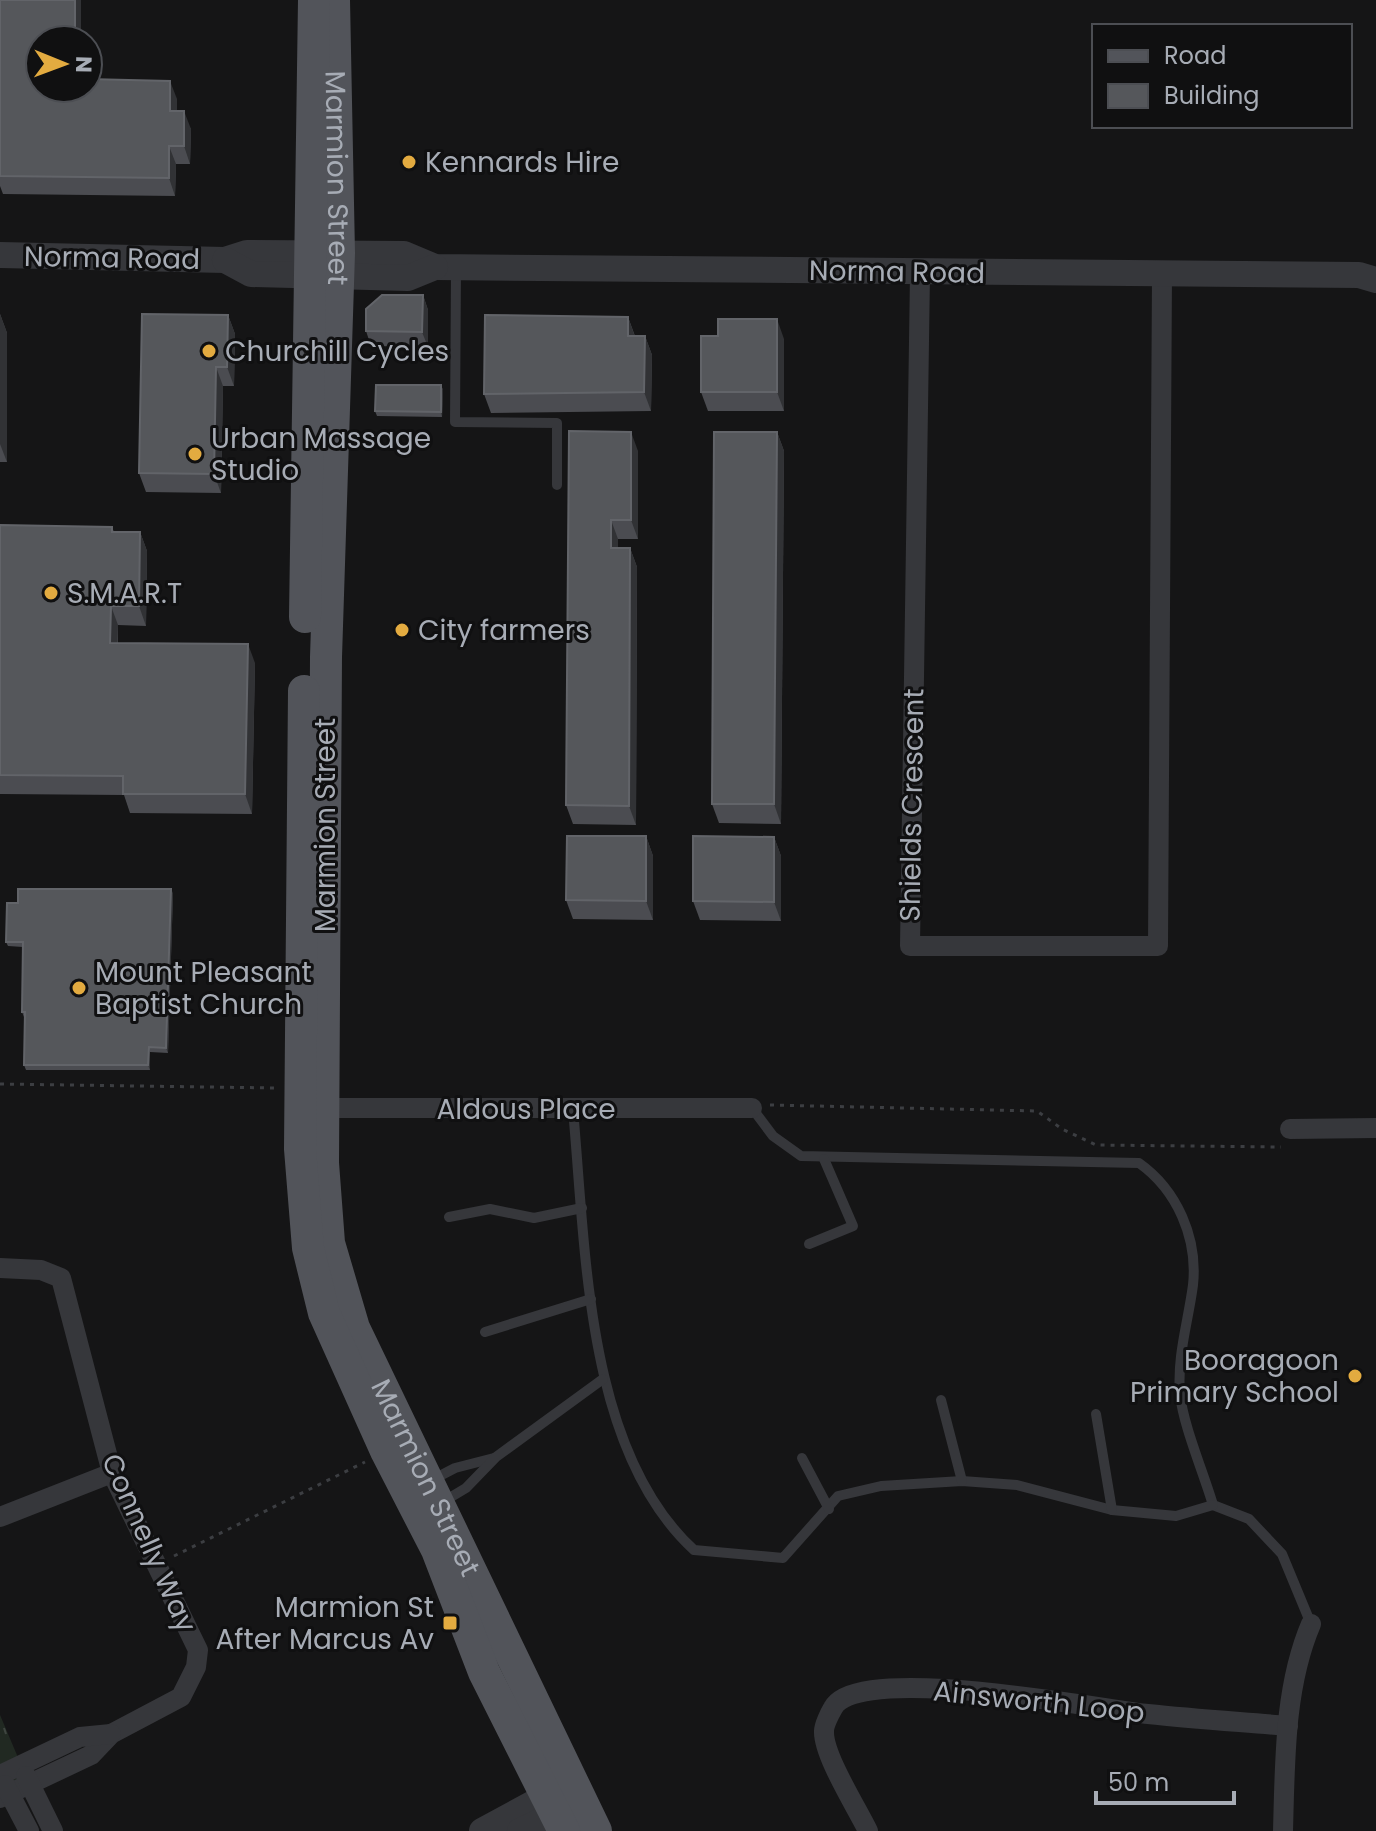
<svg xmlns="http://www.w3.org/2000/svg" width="1376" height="1831" font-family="Poppins,sans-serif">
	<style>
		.park { fill: url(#park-tufts) }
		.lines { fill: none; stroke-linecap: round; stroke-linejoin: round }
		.path { stroke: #3c3e42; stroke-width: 3; stroke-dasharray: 4 6; stroke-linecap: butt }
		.service { stroke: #36373b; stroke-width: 10 }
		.minor { stroke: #36373b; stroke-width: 20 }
		.tertiary { stroke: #36373b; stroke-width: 26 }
		.primary { stroke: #52545a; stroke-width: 32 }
		.wall { fill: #4b4c51 }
		.shaded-wall { fill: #313235 }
		.building { fill: #55575b; stroke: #626469; stroke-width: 2 }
		.poi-dot { fill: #e3ab40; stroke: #101011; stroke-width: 3 }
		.labels { text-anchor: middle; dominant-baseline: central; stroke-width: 6; stroke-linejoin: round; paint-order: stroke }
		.poi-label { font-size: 28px; fill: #a7acb5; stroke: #101011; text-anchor: start }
		.street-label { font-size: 28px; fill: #a7acb5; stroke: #101011 }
	</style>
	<defs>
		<pattern id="park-tufts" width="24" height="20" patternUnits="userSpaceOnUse" patternTransform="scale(2)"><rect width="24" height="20" fill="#212922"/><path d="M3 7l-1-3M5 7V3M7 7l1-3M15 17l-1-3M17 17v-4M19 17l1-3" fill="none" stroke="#3e4540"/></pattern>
	</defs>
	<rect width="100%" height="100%" fill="#151516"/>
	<!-- park -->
	<polygon class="park" points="0,1715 30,1786 0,1797"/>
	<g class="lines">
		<!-- path -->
		<g class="path">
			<polyline points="0,1084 276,1088"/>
			<polyline points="770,1105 1037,1111 1062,1129 1096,1145 1281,1147"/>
			<polyline points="174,1556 365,1462"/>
		</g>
		<!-- service -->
		<g class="service">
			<polyline points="456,269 455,422 557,423 557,485"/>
			<path d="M752,1108L773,1136L801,1156L1139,1163C1177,1190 1198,1238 1193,1285C1188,1323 1177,1355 1180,1394C1183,1425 1204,1474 1213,1505L1249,1519L1282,1554L1311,1624"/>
			<path d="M573,1110C586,1248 585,1450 694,1550L783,1558L838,1496L881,1486L962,1481L1017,1485L1112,1510L1176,1516L1213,1505"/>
			<polyline points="449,1217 490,1209 534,1218 582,1208"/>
			<polyline points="809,1244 853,1226 824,1159"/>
			<polyline points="485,1332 591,1299"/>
			<polyline points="941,1400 962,1481"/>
			<polyline points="1096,1414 1112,1510"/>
			<polyline points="802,1458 829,1509"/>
			<polyline points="430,1481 455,1468 494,1458"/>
			<polyline points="441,1503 466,1488 496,1457 603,1379"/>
		</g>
		<!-- minor -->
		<g class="minor">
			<polyline points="920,274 910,946 1158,946 1162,274"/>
			<polyline points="312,1108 752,1108"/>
			<polyline points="1290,1129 1376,1128"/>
			<polyline points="0,1268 41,1270 61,1278 112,1473 198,1650 196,1667 181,1697 111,1734 91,1755 0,1798"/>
			<polyline points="0,1517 112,1473"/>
			<polyline points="0,1775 80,1737 111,1734"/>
			<polyline points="26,1776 53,1831"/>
			<polyline points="5,1785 29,1831"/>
			<path d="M868,1831C857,1808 823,1755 824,1731C824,1725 830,1713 833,1708C857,1662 1099,1709 1148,1714C1195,1719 1242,1722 1288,1726"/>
			<path d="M1283,1831C1285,1763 1284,1687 1311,1624"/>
		</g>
		<!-- tertiary -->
		<g class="tertiary">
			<polyline points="0,255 225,260 247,253 404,254 435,267 1359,275 1376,280"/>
			<polyline points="225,260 251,274 408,278 435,267"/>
			<polyline points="482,1831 563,1787"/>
			<polyline points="520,1831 572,1806"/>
		</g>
		<!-- primary -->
		<g class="primary">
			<path id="s1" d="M334,0L339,253L326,657L323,1163L329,1243L354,1328L596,1831"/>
			<polyline points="305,617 314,0"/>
			<polyline points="304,691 300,1149 308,1248 324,1313 386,1451 437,1550 484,1672 564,1831"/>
		</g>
	</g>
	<!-- wall -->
	<g class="wall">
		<polygon points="0,0 40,88 177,99 177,111 191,129 190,164 176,164 175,196 3,194 0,186"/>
		<polygon points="423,295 428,310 428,347 371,346 366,331"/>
		<polygon points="0,314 7,333 7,462 0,462"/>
		<polygon points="228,315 235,334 234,386 223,386 221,493 146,492 139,473"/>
		<polygon points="628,317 635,336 645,336 652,355 651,411 491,413 484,394"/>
		<polygon points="784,339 784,411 708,411 701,392"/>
		<polygon points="441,385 443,390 442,417 377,416 375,411"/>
		<polygon points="569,431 638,451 638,539 618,539 618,548 630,548 637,567 636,825 573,824 566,805"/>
		<polygon points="777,432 784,451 781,824 719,823 712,804"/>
		<polygon points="0,525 112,527 114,532 140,532 147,551 146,626 118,625 118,643 255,663 252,814 130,813 124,795 0,794"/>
		<polygon points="646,836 653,856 653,920 573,919 566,900"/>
		<polygon points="774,837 781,856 781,921 700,920 693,901"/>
		<polygon points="173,893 168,1053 150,1052 150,1070 26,1070 24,1065 25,1017 24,1017 22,1012 23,947 8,946 6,942 18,903"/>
	</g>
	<!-- shaded-wall -->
	<g class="shaded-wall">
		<rect x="75" y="0" width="6" height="40"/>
		<polygon points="170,81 177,99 177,129 170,111"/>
		<polygon points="184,111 191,129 190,164 184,146"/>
		<polygon points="169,146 176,164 175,196 169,178"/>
		<polygon points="423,295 428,310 428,347 422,332"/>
		<polygon points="0,314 7,333 7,462 0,444"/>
		<polygon points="228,315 235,334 234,386 227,367"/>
		<polygon points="628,317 635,337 628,336"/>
		<polygon points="777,319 784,339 784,411 777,392"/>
		<polygon points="645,336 652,355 651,411 644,392"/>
		<polygon points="216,367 223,386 221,493 214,474"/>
		<polygon points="441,385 443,390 442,417 441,412"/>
		<polygon points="631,432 638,451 638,539 631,520"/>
		<polygon points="777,432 784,451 781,824 774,804"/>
		<polygon points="611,520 618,539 618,567 611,548"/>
		<polygon points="140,532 147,551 146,626 139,606"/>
		<polygon points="630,548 637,567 636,825 629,806"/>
		<polygon points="111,606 118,625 117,662 110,643"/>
		<polygon points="248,644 255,663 252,814 245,794"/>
		<polygon points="646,836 653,856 653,920 646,901"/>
		<polygon points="774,837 781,856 781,921 774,902"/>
		<polygon points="171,889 173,893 168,1053 166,1048"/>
		<polygon points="149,1047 150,1052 150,1070 148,1065"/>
	</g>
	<!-- building -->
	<g class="building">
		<polygon points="0,0 75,0 75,40 40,40 40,88 88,88 88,79 170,81 170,111 184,111 184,146 169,146 169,178 0,176"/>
		<polygon points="382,295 423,295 422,332 366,331 366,309"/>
		<polygon points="142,314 228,315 227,367 216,367 214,474 139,473"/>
		<polygon points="485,315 628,317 628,336 645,336 644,392 484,394"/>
		<polygon points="718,319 777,319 777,392 701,392 701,336 718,336"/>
		<polygon points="376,385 441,385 441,412 375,411"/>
		<polygon points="569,431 631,432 631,520 611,520 611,548 630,548 629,806 566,805"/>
		<polygon points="714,432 777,432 774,804 712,804"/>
		<polygon points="0,525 112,527 112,532 140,532 139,606 111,606 110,643 248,644 245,794 123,794 123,776 0,775"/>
		<polygon points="567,836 646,836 646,901 566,900"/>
		<polygon points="693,836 774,837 774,902 693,901"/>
		<polygon points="18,889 171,889 166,1048 149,1047 148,1065 24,1065 25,1012 22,1012 23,942 6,942 7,903 18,903"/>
	</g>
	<!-- markers -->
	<g class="poi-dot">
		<circle cx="409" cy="162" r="8"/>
		<circle cx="209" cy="351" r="8"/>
		<circle cx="195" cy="454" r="8"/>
		<circle cx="51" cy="593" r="8"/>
		<circle cx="402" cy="630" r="8"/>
		<circle cx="79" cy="988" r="8"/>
		<circle cx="1355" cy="1376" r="8"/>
		<rect x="442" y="1615" width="16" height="16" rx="4"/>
	</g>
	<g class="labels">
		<!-- poi labels -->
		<g class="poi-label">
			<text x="425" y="162">Kennards Hire</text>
			<text x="225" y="351">Churchill Cycles</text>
			<text x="211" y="438">Urban Massage<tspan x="211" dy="32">Studio</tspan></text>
			<text x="67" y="593">S.M.A.R.T</text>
			<text x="418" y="630">City farmers</text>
			<text x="95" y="972">Mount Pleasant<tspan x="95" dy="32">Baptist Church</tspan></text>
			<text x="1339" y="1360" text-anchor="end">Booragoon<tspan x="1339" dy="32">Primary School</tspan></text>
			<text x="434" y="1607" text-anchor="end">Marmion St<tspan x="434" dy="32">After Marcus Av</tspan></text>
		</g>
		<!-- street labels -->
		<g class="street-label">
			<text stroke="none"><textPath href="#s1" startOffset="178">Marmion Street</textPath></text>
			<text transform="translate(112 258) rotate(1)">Norma Road</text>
			<text transform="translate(897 272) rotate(1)">Norma Road</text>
			<text transform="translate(912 805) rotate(-89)">Shields Crescent</text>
			<text transform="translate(325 825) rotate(-90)">Marmion Street</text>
			<text x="526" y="1109">Aldous Place</text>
			<text stroke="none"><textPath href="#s1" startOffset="1498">Marmion Street</textPath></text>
			<text transform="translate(149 1543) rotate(66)">Connelly Way</text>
			<text transform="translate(1039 1702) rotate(6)">Ainsworth Loop</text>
		</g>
	</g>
	<!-- legend -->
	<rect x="1092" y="24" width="260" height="104" fill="#101011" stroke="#4c4e53" stroke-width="2"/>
	<rect x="1108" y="50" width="40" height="12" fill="#52545a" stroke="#4c4e53" stroke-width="2"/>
	<text x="1164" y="64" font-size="24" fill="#a7acb5">Road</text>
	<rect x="1108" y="84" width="40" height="24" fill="#55575b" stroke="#4c4e53" stroke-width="2"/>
	<text x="1164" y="104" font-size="24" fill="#a7acb5">Building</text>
	<!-- north arrow -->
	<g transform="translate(64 64) rotate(91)"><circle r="38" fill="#101011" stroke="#4c4e53" stroke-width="2"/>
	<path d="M0-6L14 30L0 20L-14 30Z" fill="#e3ab40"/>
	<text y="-12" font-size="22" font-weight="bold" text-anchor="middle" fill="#a7acb5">N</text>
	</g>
	<!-- scale -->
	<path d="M1096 1791v12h138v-12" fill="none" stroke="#a7acb5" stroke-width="4"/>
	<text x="1108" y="1791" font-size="24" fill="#a7acb5" stroke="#101011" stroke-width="6" paint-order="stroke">50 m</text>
</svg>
